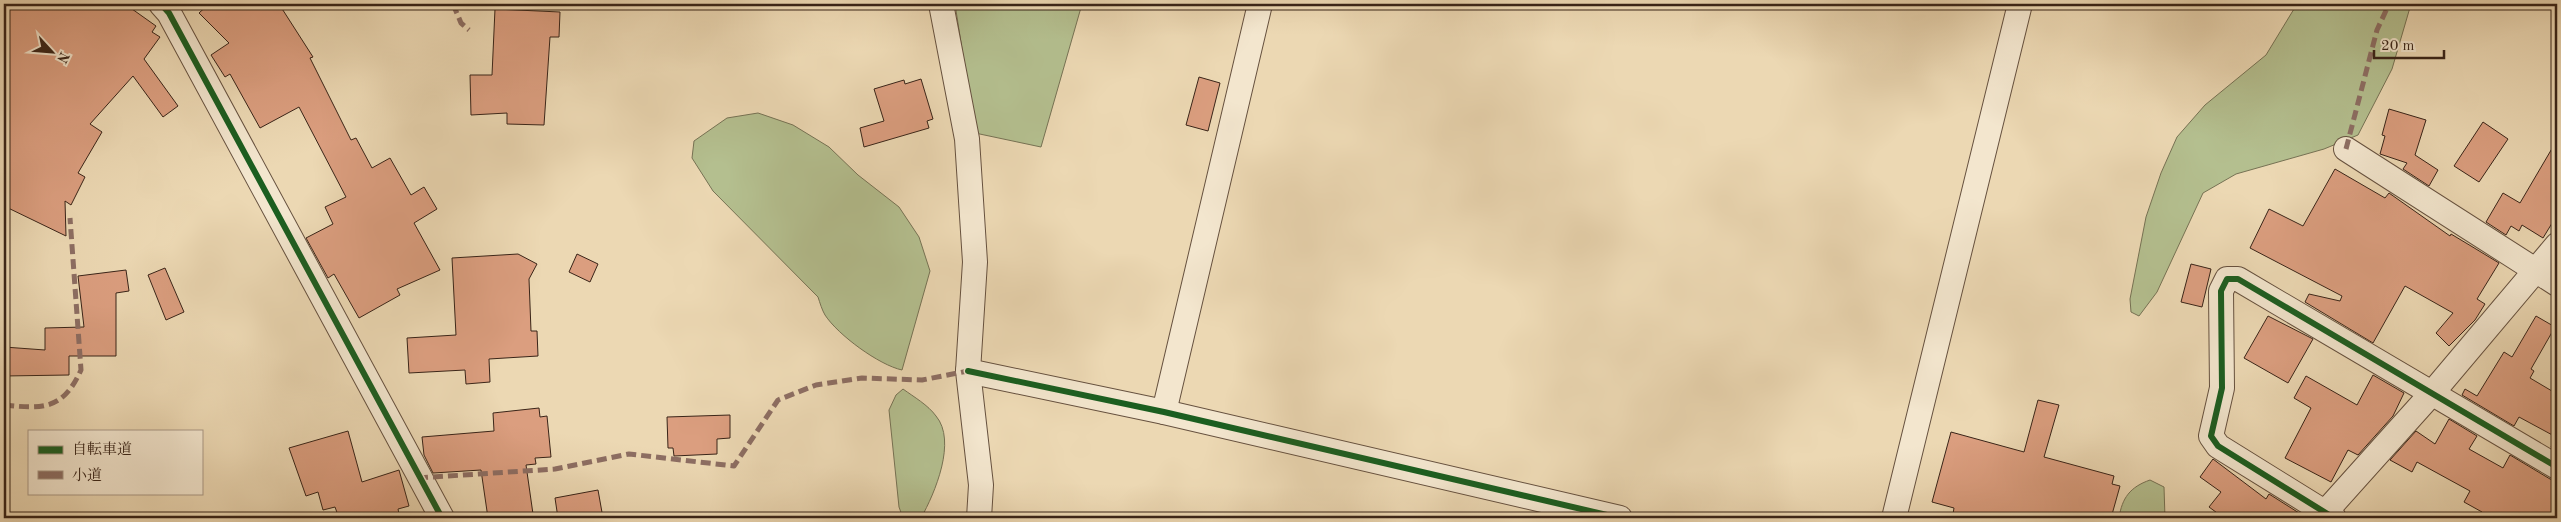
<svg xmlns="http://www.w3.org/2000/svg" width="2561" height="522" font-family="'Old Standard TT','Noto Serif JP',serif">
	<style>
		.green { fill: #b4bf8f; stroke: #767254 }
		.building { fill: #db9e7f; stroke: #392418 }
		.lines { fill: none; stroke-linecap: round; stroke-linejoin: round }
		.street-casing { stroke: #66513f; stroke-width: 26 }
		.street { stroke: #f3e6ce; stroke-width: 24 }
		.quiet { stroke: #8d6e63; stroke-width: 5; stroke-dasharray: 10 5; stroke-linecap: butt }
		.cycleway-casing { stroke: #f3e6ce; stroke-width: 9 }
		.cycleway { stroke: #1b5e20; stroke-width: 6 }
	</style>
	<rect width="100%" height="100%" fill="#ecd8b3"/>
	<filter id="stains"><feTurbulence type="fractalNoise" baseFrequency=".004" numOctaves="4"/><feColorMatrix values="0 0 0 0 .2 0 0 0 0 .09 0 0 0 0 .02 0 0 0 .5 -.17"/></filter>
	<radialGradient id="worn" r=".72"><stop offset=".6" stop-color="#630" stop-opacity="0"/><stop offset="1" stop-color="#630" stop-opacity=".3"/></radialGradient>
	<!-- green -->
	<g class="green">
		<polygon points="955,4 1082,4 1041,147 975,133"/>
		<polygon points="2297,4 2411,4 2392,69 2358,135 2324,149 2236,174 2203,193 2157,292 2139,316 2131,312 2130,299 2146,217 2161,173 2177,137 2205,105 2266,55"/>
		<path d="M758,113L793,125L829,147L858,175L899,207L919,237L930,271L902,370C879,365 838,335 825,315C822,310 820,303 818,297L713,191L692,158L694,141L727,118Z"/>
		<path d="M903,389C914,397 928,405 936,416C957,441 935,493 921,518H903L899,507L889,410L896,395Z"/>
		<path d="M2150,480L2164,487L2165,518H2119C2122,498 2130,487 2150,480Z"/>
	</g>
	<!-- building -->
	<g class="building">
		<polygon points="4,4 125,4 156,26 152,32 160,37 144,59 178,106 163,117 133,76 90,124 102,132 78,173 85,177 71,205 65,201 66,236 4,206"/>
		<polygon points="209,4 279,4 313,57 310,58 351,140 356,138 372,168 390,158 411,195 424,187 437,209 414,223 440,270 397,289 400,295 359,318 334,274 328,278 306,238 333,224 325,207 346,197 299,107 260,128 230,74 225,77 211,55 229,43 199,13"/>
		<polygon points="495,9 560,12 559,37 550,37 544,125 507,124 507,113 471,115 470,75 492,75"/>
		<polygon points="1199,77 1220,83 1208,131 1186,125"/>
		<polygon points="921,79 933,119 927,121 929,128 864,147 860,128 884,121 874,89 904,80 905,84"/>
		<polygon points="2389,109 2426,120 2415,155 2438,170 2429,186 2403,169 2407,163 2380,154 2385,136 2382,135"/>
		<polygon points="2483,122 2508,139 2479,182 2454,166"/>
		<polygon points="2557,140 2557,215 2543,238 2522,225 2519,231 2511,226 2506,235 2486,222 2503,193 2520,203"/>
		<polygon points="2335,169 2385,198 2389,193 2450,236 2451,234 2471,246 2499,263 2477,299 2485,304 2475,320 2449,346 2436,333 2453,313 2405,286 2373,343 2305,302 2309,294 2340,301 2342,296 2250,248 2269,209 2303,226"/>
		<polygon points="518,254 537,264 529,279 531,331 537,331 538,356 489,359 490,382 466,384 465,370 409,373 407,338 456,335 452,258"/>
		<polygon points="577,254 598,264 590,282 569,272"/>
		<polygon points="2191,264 2211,269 2202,307 2181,302"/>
		<polygon points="165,268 184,312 166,320 148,275"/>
		<polygon points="126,270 129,291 116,293 116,356 69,356 69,375 4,376 4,347 45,350 45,328 84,327 78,276"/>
		<polygon points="2268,316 2313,339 2288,383 2244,358"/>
		<polygon points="2536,316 2555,327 2531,369 2534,371 2530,378 2557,394 2557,451 2551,447 2556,437 2519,417 2514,426 2462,395 2465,389 2477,396 2504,352 2512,357"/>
		<polygon points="2373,375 2404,393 2393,416 2358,455 2348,450 2331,482 2285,458 2311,408 2294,398 2306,376 2357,405"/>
		<polygon points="2038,400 2059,405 2044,457 2114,476 2112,484 2120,486 2111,518 1970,518 1953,514 1954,508 1932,502 1951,432 2024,452"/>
		<polygon points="539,408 540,417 547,416 551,457 535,458 536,464 526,465 533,514 488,518 481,470 433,473 424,455 422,437 494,431 493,413"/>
		<polygon points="730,415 730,438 717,439 717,454 674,456 673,448 668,448 667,417"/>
		<polygon points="2449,419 2477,436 2469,449 2503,468 2510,455 2550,479 2557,481 2557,518 2478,518 2482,512 2464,502 2470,491 2417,462 2412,472 2390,460 2416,431 2435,444"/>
		<polygon points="348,431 362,482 399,470 409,506 398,509 399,514 385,518 339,518 335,507 323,510 318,492 306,496 289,448"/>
		<polygon points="2213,459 2266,499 2269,494 2307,518 2224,518 2209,507 2221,492 2200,477"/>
		<polygon points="598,490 603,518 558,518 555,498"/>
	</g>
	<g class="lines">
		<defs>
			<g id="street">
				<polyline points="161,4 169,13 442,518"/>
				<polyline points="941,4 967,139 975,262 968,371 981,485 979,518"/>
				<polyline points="2346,149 2557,284"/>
				<polyline points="968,371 1164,412 1620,518"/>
				<polyline points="1164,412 1260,4"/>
				<polyline points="1894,518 2020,4"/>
				<polyline points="2320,518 2433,392 2557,245"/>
				<polyline points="2334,518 2218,446 2211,436 2222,388 2221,291 2227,279 2238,279 2557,467"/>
			</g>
		</defs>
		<!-- street casing -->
		<use href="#street" class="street-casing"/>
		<!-- street -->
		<use href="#street" class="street"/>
		<!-- quiet -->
		<g class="quiet">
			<polyline points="453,4 461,23 469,30"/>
			<polyline points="2346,149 2377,30 2389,4"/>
			<path d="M4,405C43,409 63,410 81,370L70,218"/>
			<polyline points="418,478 555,469 629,454 734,466 778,400 816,385 862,378 922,380 968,371"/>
		</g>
		<defs>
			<g id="cycleway">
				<polyline points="161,4 169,13 442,518"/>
				<polyline points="968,371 1164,412 1620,518"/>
				<polyline points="2334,518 2218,446 2211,436 2222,388 2221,291 2227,279 2238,279 2557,467"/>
			</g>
		</defs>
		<!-- cycleway casing -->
		<use href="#cycleway" class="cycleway-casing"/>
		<!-- cycleway -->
		<use href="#cycleway" class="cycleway"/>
	</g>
	<!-- margin -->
	<rect width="2561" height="522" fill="none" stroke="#ecd8b3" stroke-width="20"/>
	<rect x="5" y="5" width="2551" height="512" fill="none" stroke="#392418" stroke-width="2.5"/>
	<rect x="10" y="10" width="2541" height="502" fill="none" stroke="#392418"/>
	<!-- legend -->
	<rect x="28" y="430" width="175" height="65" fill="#f3e6ce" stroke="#a99885"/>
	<rect x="38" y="446" width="25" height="8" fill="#1b5e20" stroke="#a99885"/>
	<text x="72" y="454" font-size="15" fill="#392418">自転車道</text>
	<rect x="38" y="471" width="25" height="8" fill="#8d6e63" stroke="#a99885"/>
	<text x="72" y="480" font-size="15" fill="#392418">小道</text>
	<!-- north arrow -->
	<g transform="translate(52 52) rotate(116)" stroke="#f3e6ce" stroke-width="4" paint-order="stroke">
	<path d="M0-4L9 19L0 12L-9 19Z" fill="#392418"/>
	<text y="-8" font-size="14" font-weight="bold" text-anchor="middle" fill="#392418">N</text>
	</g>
	<!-- scale -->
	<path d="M2374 50v8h70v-8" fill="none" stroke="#392418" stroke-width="2.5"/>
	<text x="2381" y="50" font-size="15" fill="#392418" stroke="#f3e6ce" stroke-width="4" paint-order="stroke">20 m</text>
	<rect width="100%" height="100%" filter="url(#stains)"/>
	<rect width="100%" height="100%" fill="url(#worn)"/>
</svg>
